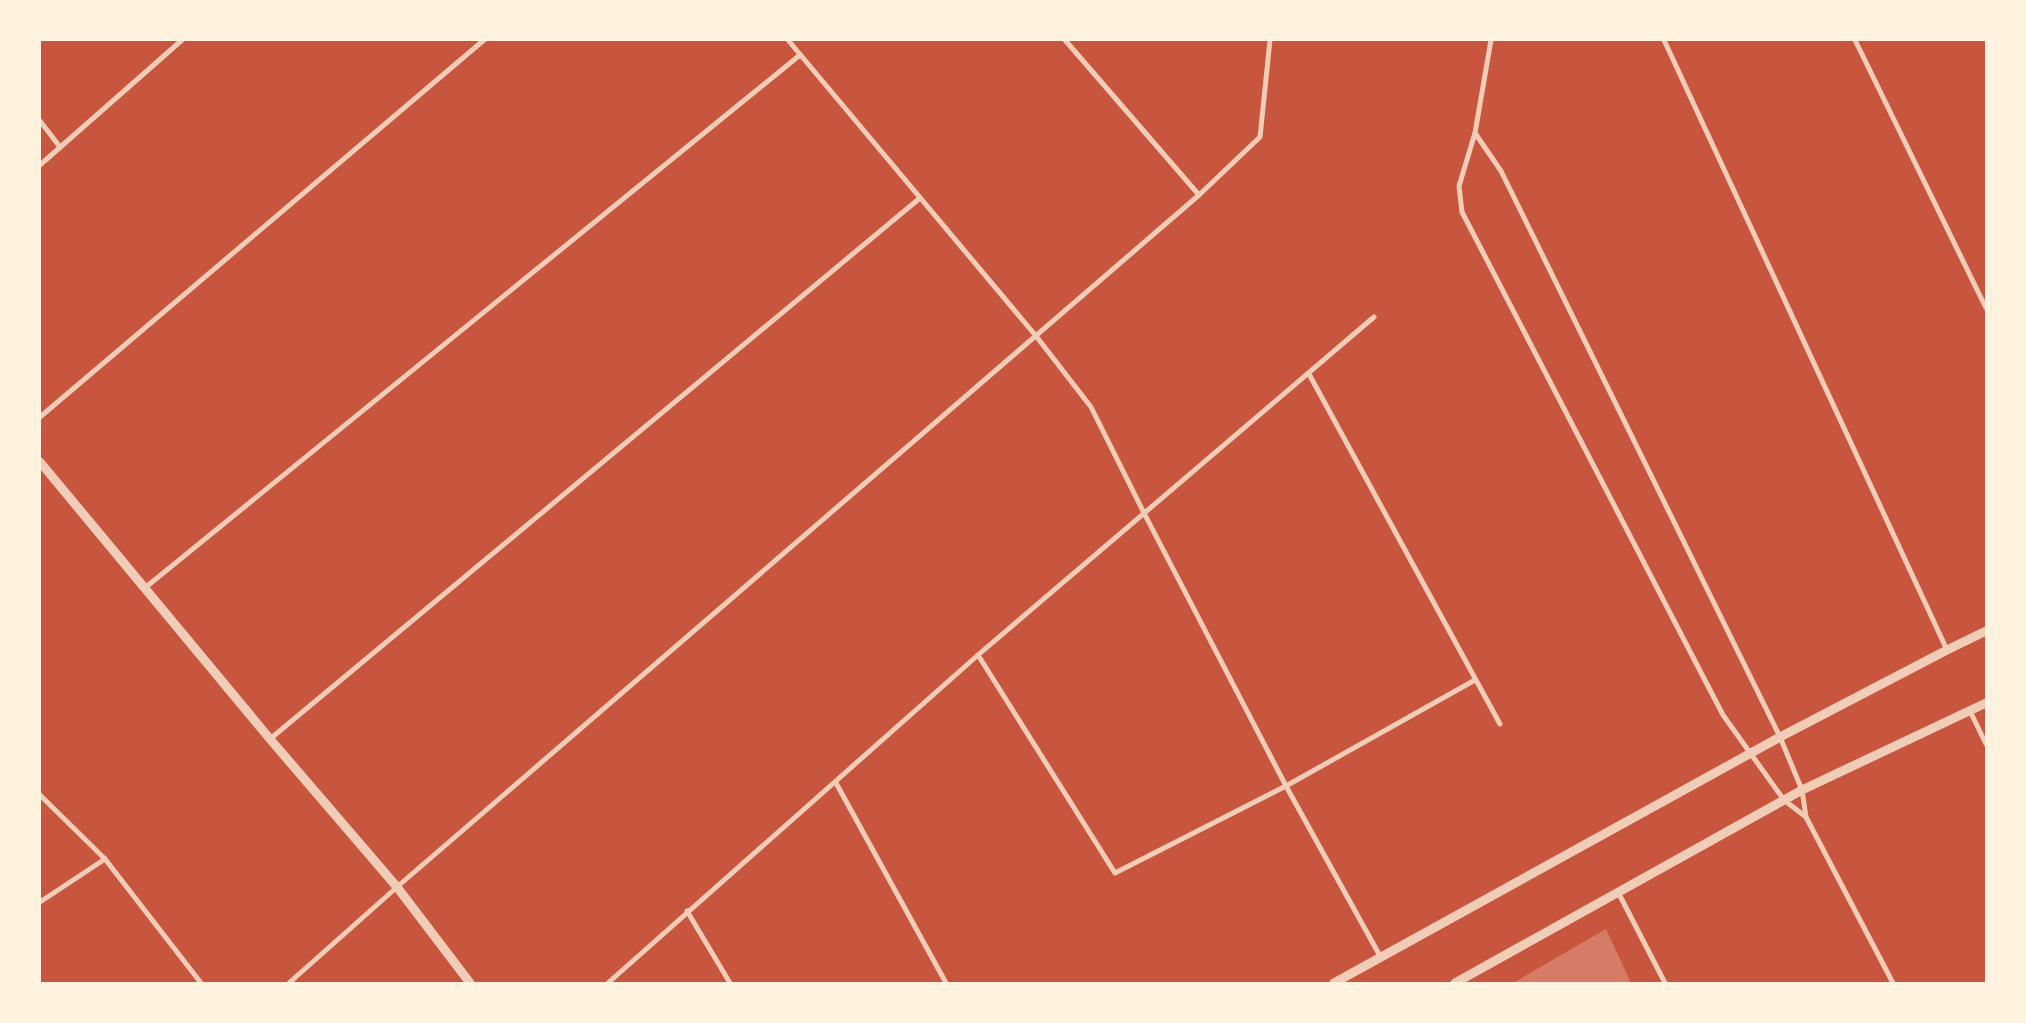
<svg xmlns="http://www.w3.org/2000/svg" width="2026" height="1023" font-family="'Noto Sans',sans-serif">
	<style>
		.building { fill: #d67c66 }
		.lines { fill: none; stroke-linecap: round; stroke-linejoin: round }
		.minor { stroke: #f1ccb7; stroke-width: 5 }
		.tertiary { stroke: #f1ccb7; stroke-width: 9 }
	</style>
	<rect width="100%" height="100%" fill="#c8553d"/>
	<!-- building -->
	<polygon class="building" points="1606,929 1631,983 1513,983"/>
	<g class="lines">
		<!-- minor -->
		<g class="minor">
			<polyline points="788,40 1036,336 1091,407 1144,513 1286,786 1380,956"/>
			<polyline points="1065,40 1199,195"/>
			<polyline points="1491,40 1475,133 1459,186 1462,212 1723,715 1784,800 1806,817"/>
			<polyline points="1664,40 1947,650"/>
			<polyline points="1855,40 1986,308"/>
			<polyline points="40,121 60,147"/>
			<polyline points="1475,133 1501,171 1780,737 1802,790 1806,817 1893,983"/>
			<polyline points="40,165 182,40"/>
			<polyline points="1309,374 1500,724"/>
			<polyline points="40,417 484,40"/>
			<polyline points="146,587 800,55"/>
			<polyline points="978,655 1115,873 1286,786 1475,680"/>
			<polyline points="1970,711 1986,744"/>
			<polyline points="270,739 920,198"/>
			<polyline points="836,783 946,983"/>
			<polyline points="40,795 105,859 201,983"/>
			<polyline points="1618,892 1665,983"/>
			<polyline points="40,902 105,859"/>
			<polyline points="687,911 730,983"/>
			<polyline points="289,983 397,887 1199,195 1260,137 1270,40"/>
			<polyline points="608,983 978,655 1374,317"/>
		</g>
		<!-- tertiary -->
		<g class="tertiary">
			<polyline points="40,462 270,739 397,887 470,983"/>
			<polyline points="1334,983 1780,737 1947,650 1986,631"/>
			<polyline points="1455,983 1802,790 1986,703"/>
		</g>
	</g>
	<!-- border -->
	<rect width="2026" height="1023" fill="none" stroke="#fff3e0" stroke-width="82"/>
</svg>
